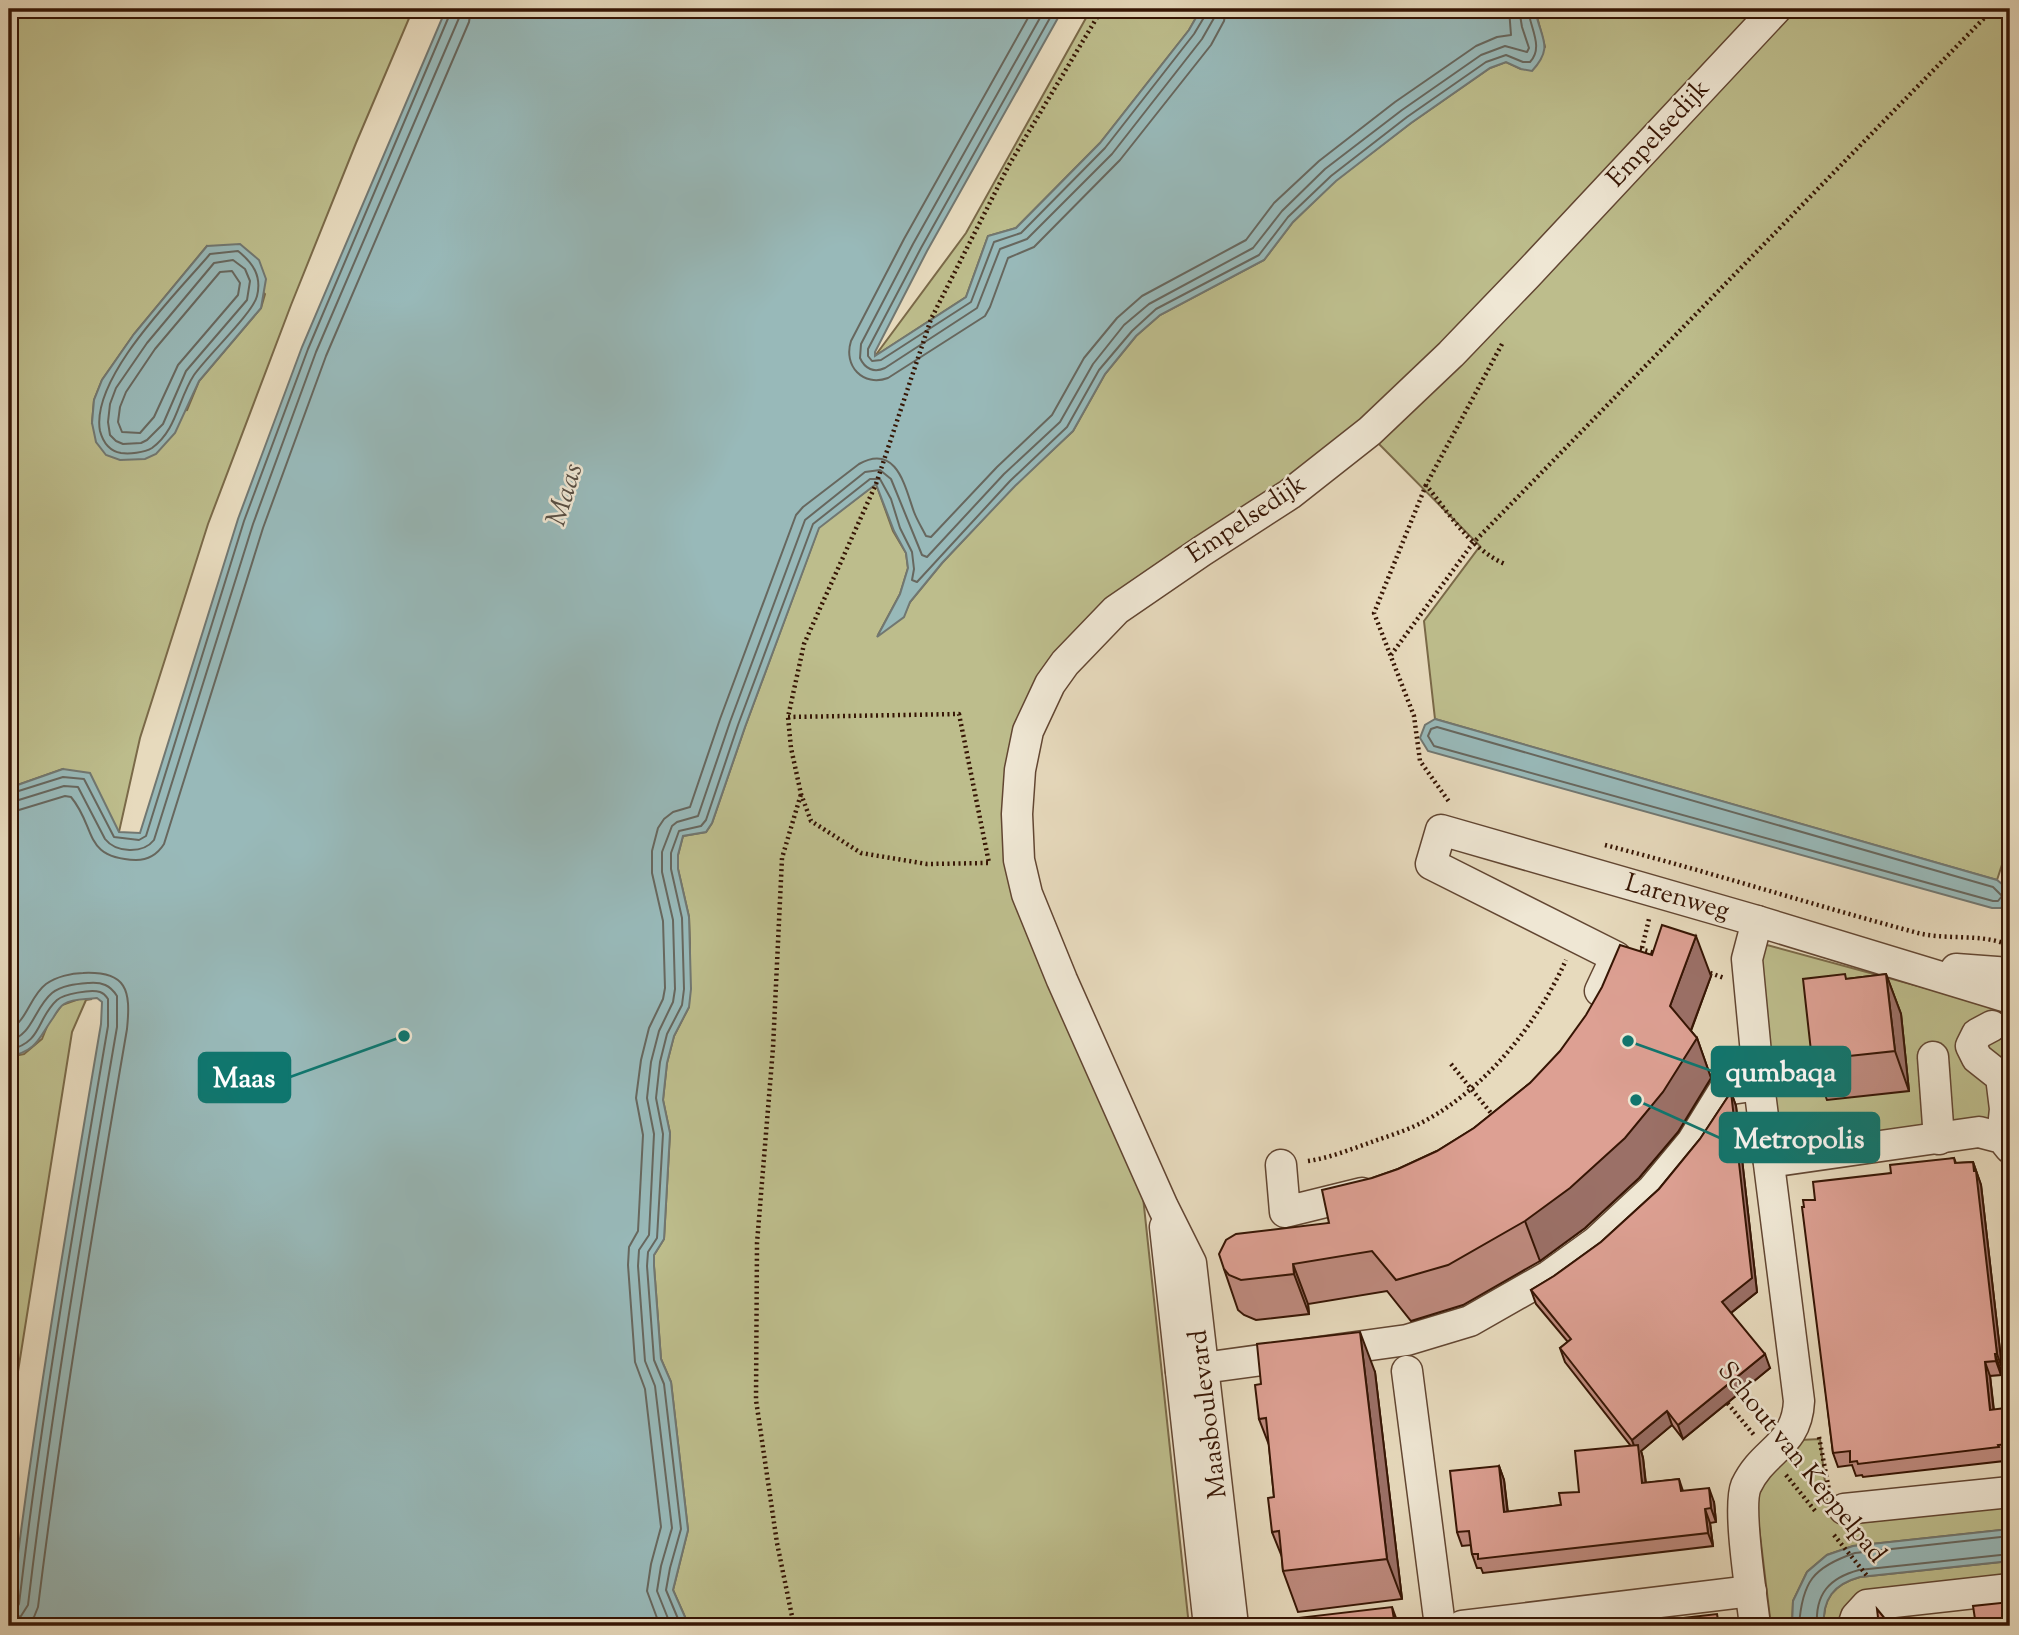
<svg xmlns="http://www.w3.org/2000/svg" width="2019" height="1635" font-family="'Sorts Mill Goudy',serif">
	<style>
		.green { fill: #bdbd8c; stroke: #7a6948; stroke-width: 2; fill-rule: evenodd }
		.water { fill: #98b9b9; stroke: #717771; stroke-width: 2 }
		.lines { fill: none; stroke-linecap: round; stroke-linejoin: round }
		.shore { stroke: #67675e; stroke-width: 2 }
		.minor-casing { stroke: #624632; stroke-width: 33 }
		.path { stroke: #361504; stroke-width: 4.5; stroke-dasharray: 2 3.5; stroke-linecap: butt }
		.minor { stroke: #efe7d4; stroke-width: 30 }
		.wall { fill: #be8a7e; stroke: #361504; stroke-width: 2 }
		.shaded-wall { fill: #9b7067; stroke: #361504; stroke-width: 2 }
		.building { fill: #dda093; stroke: #361504; stroke-width: 2 }
		.labels { text-anchor: middle; dominant-baseline: central; stroke-width: 5; stroke-linejoin: round; paint-order: stroke }
		.street-label { font-size: 26px; fill: #361504; stroke: #efe7d4 }
		.water-label { font-size: 28px; font-style: italic; fill: #584e43; stroke: #efe7d4 }
		.leader { fill: none; stroke: #0f766e; stroke-width: 2.5 }
		.callout-dot { fill: #0f766e; stroke: #efe7d4; stroke-width: 2.5 }
		.callout { fill: #0f766e; stroke: #0f766e; stroke-width: 2.5 }
		.callout-label { font-size: 28px; text-anchor: middle; font-weight: bold; fill: #fff }
	</style>
	<rect width="100%" height="100%" fill="#e7dabd"/>
	<filter id="stains"><feTurbulence type="fractalNoise" baseFrequency=".00286" numOctaves="4"/><feColorMatrix values="0 0 0 0 .2 0 0 0 0 .09 0 0 0 0 .02 0 0 0 .5 -.17"/></filter>
	<radialGradient id="worn" r=".72"><stop offset=".6" stop-color="#630" stop-opacity="0"/><stop offset="1" stop-color="#630" stop-opacity=".3"/></radialGradient>
	<!-- green -->
	<g class="green">
		<path d="M9,9H413L356,143L291,305L208,524L140,738L119,832L63,769L9,788ZM207,246L265,294L261,308L199,381L187,410L92,423L94,400L102,380L134,334Z"/>
		<polygon points="1091,9 1201,9 1189,30 1100,143 1016,228 988,236 966,297 875,356 966,233"/>
		<polygon points="1535,9 1763,9 1470,320 1336,447 1096,615 1005,808 1143,1197 1189,1626 689,1626 673,1590 688,1530 671,1382 661,1359 654,1266 654,1255 664,1239 670,1133 663,1100 667,1063 674,1036 689,1007 690,943 689,917 678,869 678,855 683,836 706,832 712,823 745,727 819,527 876,484 893,531 906,553 908,568 900,594 878,635 903,617 910,602 942,563 1015,485 1073,431 1105,374 1136,336 1160,315 1264,260 1293,222 1335,181 1411,123 1490,68 1506,62 1521,69 1545,47"/>
		<polygon points="1791,9 2010,9 2010,840 1997,880 1435,719 1424,621 1480,546 1375,440 1483,333"/>
		<polygon points="1767,945 2010,1011 2010,1130 1786,1149 1776,1138 1757,956"/>
		<polygon points="79,999 92,999 86,1000 72,1032 9,1428 9,1057 24,1054 42,1039 48,1024 62,1005"/>
		<polygon points="1820,1439 1827,1500 1837,1520 1848,1524 2010,1506 2010,1529 1853,1546 1827,1555 1807,1572 1793,1601 1792,1626 1771,1626 1757,1510 1759,1493 1767,1478 1800,1440"/>
		<path d="M2010,1561V1580L1844,1626H1824C1822,1599 1834,1584 1860,1577Z"/>
	</g>
	<!-- water -->
	<g class="water">
		<path d="M446,9H1063L927,251L875,352V356L966,297L988,236L1016,228L1100,143L1189,30L1201,9H1535C1540,38 1555,46 1532,71L1521,69L1506,62L1490,68L1411,123L1336,181L1293,222L1264,260L1160,315L1136,336L1105,374L1073,431L1015,486L942,563L910,602L904,617L877,637L900,594L908,568L906,553L894,531L876,484L819,528L745,727L712,823L706,832L683,836L678,855V869L689,917L691,989L689,1007L674,1036L667,1063L663,1100L670,1133L664,1239L654,1255V1266L661,1359L671,1382L688,1530L673,1590L689,1626H9C33,1424 67,1224 101,1024L102,1002L97,998C86,1000 74,998 64,1004C59,1007 56,1013 53,1018C38,1039 38,1050 9,1057V788L63,769L90,773L119,832L140,833L238,519L302,347Z"/>
		<polygon points="240,244 259,260 266,279 261,308 199,381 175,433 156,454 145,459 120,460 106,455 96,442 92,423 94,400 102,380 134,334 207,246"/>
		<polygon points="1435,719 1997,880 2007,888 2009,899 2001,908 1992,908 1428,751 1420,738 1425,725"/>
		<path d="M2010,1529V1561L1860,1577C1834,1584 1822,1599 1824,1626H1792L1793,1601L1807,1572L1827,1555L1853,1546Z"/>
	</g>
	<g class="lines">
		<!-- shore -->
		<g class="shore">
			<path d="M1033,9L904,239L851,341C843,366 863,387 888,378L985,316L990,307L1008,258L1034,247L1120,160L1211,45L1224,21L1226,9"/>
			<path d="M1045,9L913,244L861,344L860,358C865,369 874,373 885,368L977,308L1000,249L1027,239L1112,154L1202,39L1214,18L1216,9"/>
			<polyline points="1055,9 921,248 868,349 868,356 872,361 881,360 971,302 994,242 1021,233 1105,148 1194,34 1206,14 1207,9"/>
			<path d="M238,251C253,263 262,276 257,296C253,313 207,356 194,375C178,399 177,430 152,448C144,453 129,454 121,453C109,451 103,442 100,431C90,378 177,293 210,254Z"/>
			<polygon points="233,260 245,269 250,281 247,300 186,371 163,424 147,440 141,443 123,444 116,441 110,435 108,422 110,404 116,388 147,343 214,263"/>
			<polygon points="232,271 240,283 238,295 178,365 154,417 140,433 122,432 118,422 120,407 126,392 155,349 220,272"/>
			<polygon points="1437,727 1993,887 2002,896 1998,901 1993,901 1434,746 1428,736 1431,729"/>
			<polyline points="9,794 63,777 84,779 114,837 139,840 146,836 244,521 308,349 452,9"/>
			<path d="M9,803L64,786L78,787L105,839C116,853 143,854 154,840L253,524L316,352L459,18L460,9"/>
			<path d="M9,813L65,796L71,797C97,828 82,858 136,860C148,860 157,855 164,844L263,528L326,356L469,22L471,9"/>
			<path d="M9,1030C27,1021 30,996 46,984C56,977 71,973 83,973C127,971 131,990 127,1029C94,1221 62,1413 38,1607L34,1617L25,1626"/>
			<path d="M9,1041C33,1035 34,1008 52,993C62,985 77,984 89,983C102,982 110,985 117,996V1027C84,1219 51,1411 28,1605L21,1616L9,1620"/>
			<path d="M9,1050C43,1042 36,1019 57,1000C64,994 91,989 100,992C103,993 106,996 108,999V1026C75,1218 42,1410 19,1604L16,1609L9,1611"/>
			<path d="M660,1626L647,1591L651,1564L661,1527L645,1389L635,1362L628,1265L629,1247L638,1231L643,1135L636,1098L641,1060L649,1028L663,999L665,988L663,921L652,873V851L658,828L664,819L673,812L690,807L720,719L796,515L803,507L859,464C897,443 905,487 914,512C917,520 922,528 926,536L931,537L997,467L1052,415L1084,358L1117,318L1142,296L1246,240L1274,203L1319,161L1395,102L1476,46L1497,37L1511,35L1509,9"/>
			<polyline points="671,1626 657,1591 661,1566 672,1528 655,1386 645,1361 638,1266 639,1250 649,1235 654,1134 647,1098 651,1062 659,1031 673,1002 675,989 673,920 662,872 662,852 672,826 677,822 698,816 730,722 805,520 865,472 880,470 891,479 922,555 927,557 1004,474 1060,422 1093,364 1124,325 1149,304 1253,248 1282,211 1325,169 1402,110 1481,55 1505,46 1527,52 1529,48 1522,27 1519,9"/>
			<path d="M681,1626L666,1590L670,1568L681,1529L664,1384L654,1360L647,1266L648,1252L657,1238L663,1134L656,1098L660,1062L667,1034L682,1005L684,989L682,918L671,869V853L679,831L701,826L706,820L738,725L813,524L870,479H880L891,499L900,528L912,552L914,569L912,580L917,582L1010,481L1067,427L1099,370L1132,331L1156,309L1259,255L1288,217L1331,176L1407,117L1486,62L1506,55L1523,62H1530C1544,47 1530,28 1528,9"/>
			<path d="M1799,1626C1802,1582 1813,1567 1855,1553L2010,1536"/>
			<path d="M1817,1626C1815,1594 1829,1578 1859,1570L2010,1554"/>
		</g>
		<defs>
			<g id="minor">
				<polyline points="1956,969 2010,973"/>
				<polyline points="1600,991 1616,957 1431,864 1441,830 1757,921 2010,998"/>
				<polyline points="1992,1026 1977,1034 1971,1046 1977,1058 2001,1077 2005,1109 2002,1138"/>
				<polyline points="1933,1057 1939,1139"/>
				<polyline points="1769,1162 1979,1132 2002,1138 2010,1148"/>
				<polyline points="1281,1165 1285,1212 1362,1193"/>
				<polyline points="1165,1227 1209,1626"/>
				<polyline points="1181,1371 1407,1340 1470,1321 1549,1276 1596,1242 1652,1190 1692,1142 1724,1090 1759,1085"/>
				<polyline points="1407,1371 1440,1626"/>
				<polyline points="1844,1509 2010,1492"/>
				<polyline points="1233,1626 1191,1263 1163,1207 1062,980 1027,894 1019,860 1017,814 1020,770 1028,731 1050,684 1065,663 1116,610 1202,551 1290,494 1370,431 1451,354 1527,275 1776,9"/>
				<polyline points="1462,1626 1751,1591"/>
				<path d="M1755,1626C1752,1598 1737,1508 1746,1486C1763,1449 1797,1447 1799,1401L1759,1085L1747,959L1757,921"/>
				<polyline points="1853,1626 1856,1617 1867,1605 2010,1589"/>
			</g>
		</defs>
		<!-- minor casing -->
		<use href="#minor" class="minor-casing"/>
		<!-- path -->
		<g class="path">
			<path d="M1502,344L1426,485C1449,513 1470,549 1505,564"/>
			<polyline points="1426,485 1374,613 1414,716 1420,761 1450,803"/>
			<polyline points="1391,655 1473,543 1993,9"/>
			<polyline points="788,717 959,714 989,863"/>
			<path d="M1605,845C1710,872 1813,905 1918,933C1946,940 1978,934 2003,943"/>
			<polyline points="988,863 927,864 861,853 811,821 801,794 791,748 788,717 804,644 876,484 931,319 1009,165 1102,9"/>
			<polyline points="1642,948 1649,919"/>
			<polyline points="1640,949 1658,954"/>
			<polyline points="1705,971 1724,978"/>
			<polyline points="1451,1064 1495,1118"/>
			<path d="M1308,1161C1329,1158 1349,1150 1369,1143C1385,1137 1403,1132 1419,1124C1484,1091 1536,1026 1566,960"/>
			<polyline points="1724,1399 1754,1435"/>
			<polyline points="1819,1437 1829,1490"/>
			<polyline points="1786,1475 1816,1512"/>
			<polyline points="1834,1535 1868,1577"/>
			<polyline points="1395,1622 1414,1620"/>
			<polyline points="794,1626 777,1543 756,1400 757,1243 773,1048 782,858 801,794"/>
		</g>
		<!-- minor -->
		<use href="#minor" class="minor"/>
	</g>
	<!-- wall -->
	<g class="wall">
		<polygon points="1886,974 1901,1014 1909,1091 1827,1100 1812,1060 1847,979"/>
		<polygon points="1711,976 1691,1031 1697,1038 1711,1078 1678,1132 1639,1178 1585,1228 1540,1261 1463,1305 1411,1321 1387,1291 1308,1304 1309,1314 1256,1320 1244,1315 1238,1310 1224,1269 1329,1223 1372,1178 1398,1169 1437,1151 1474,1128 1530,1083"/>
		<polygon points="1731,1092 1736,1106 1757,1292 1731,1313 1770,1368 1683,1439 1672,1425 1641,1451 1643,1458 1646,1483 1679,1479 1683,1491 1714,1502 1716,1522 1710,1523 1713,1546 1483,1573 1481,1568 1477,1568 1472,1554 1471,1545 1462,1546 1457,1532 1499,1466 1504,1480 1508,1512 1561,1505 1579,1492 1630,1445 1565,1362 1560,1348 1568,1342 1536,1304 1531,1290 1554,1276 1601,1242 1659,1189 1700,1139"/>
		<polygon points="1954,1158 1956,1163 1973,1162 1981,1185 2002,1368 2000,1368 2001,1375 1990,1376 1994,1410 2010,1421 2010,1458 2004,1459 2004,1461 1863,1477 1862,1475 1856,1476 1852,1465 1838,1467 1833,1453 1804,1207 1815,1200 1891,1173"/>
		<polygon points="1375,1372 1402,1599 1298,1612 1283,1571 1282,1557 1272,1532 1274,1497 1269,1445 1259,1419"/>
	</g>
	<!-- shaded-wall -->
	<g class="shaded-wall">
		<polygon points="1696,936 1711,976 1685,1046 1670,1006"/>
		<polygon points="1886,974 1901,1014 1909,1091 1895,1051"/>
		<polygon points="1697,1038 1711,1078 1678,1132 1639,1178 1585,1228 1540,1261 1525,1221"/>
		<polygon points="1731,1092 1736,1106 1757,1292 1727,1316 1722,1302"/>
		<polygon points="1973,1162 1981,1185 2002,1368 1997,1354"/>
		<polygon points="1293,1264 1308,1304 1309,1314 1294,1274"/>
		<polygon points="1360,1332 1375,1372 1402,1599 1387,1559"/>
		<polygon points="1765,1354 1770,1368 1683,1439 1678,1425"/>
		<polygon points="1995,1354 2000,1368 2001,1375 1996,1361"/>
		<polygon points="1985,1362 1990,1376 1995,1424 1990,1410"/>
		<polygon points="2006,1408 2010,1421 2010,1454 2007,1444"/>
		<polygon points="1667,1411 1672,1425 1641,1451 1643,1458 1647,1497 1642,1483 1637,1454 1632,1440"/>
		<polygon points="1499,1466 1504,1480 1509,1526 1504,1512"/>
		<polygon points="1709,1488 1714,1502 1716,1522 1711,1508"/>
		<polygon points="1705,1509 1710,1523 1713,1546 1708,1533"/>
		<polygon points="1392,1607 1399,1626 1395,1626"/>
	</g>
	<!-- building -->
	<g class="building">
		<polygon points="1662,925 1696,936 1670,1006 1697,1038 1663,1092 1625,1138 1570,1188 1525,1221 1448,1265 1396,1280 1372,1251 1293,1264 1294,1274 1241,1280 1229,1275 1224,1269 1219,1254 1226,1240 1236,1234 1329,1223 1322,1190 1372,1178 1398,1169 1437,1151 1474,1128 1530,1083 1560,1051 1586,1015 1602,987 1620,945 1652,955"/>
		<polygon points="1845,974 1846,979 1886,974 1895,1051 1812,1060 1803,979"/>
		<polygon points="1731,1092 1752,1278 1722,1302 1765,1354 1678,1425 1667,1411 1632,1440 1560,1348 1571,1339 1531,1290 1554,1276 1601,1242 1659,1189 1700,1139"/>
		<polygon points="1954,1158 1955,1163 1973,1162 1974,1171 1976,1171 1997,1354 1995,1354 1996,1361 1985,1362 1990,1410 2006,1408 2007,1444 1998,1445 1999,1447 1858,1464 1857,1461 1850,1462 1850,1451 1833,1453 1802,1207 1804,1207 1803,1200 1815,1200 1813,1182 1891,1173 1890,1165"/>
		<polygon points="1360,1332 1387,1559 1283,1571 1279,1531 1272,1532 1268,1498 1274,1497 1266,1418 1259,1419 1255,1385 1261,1384 1257,1344"/>
		<polygon points="1638,1445 1642,1483 1679,1479 1681,1491 1709,1488 1711,1508 1705,1509 1708,1533 1478,1559 1478,1554 1472,1554 1469,1531 1457,1532 1450,1471 1499,1466 1504,1512 1561,1505 1559,1493 1579,1492 1575,1451"/>
		<polygon points="2010,1602 2010,1626 1927,1626 1930,1624 1975,1619 1973,1606"/>
		<polygon points="1392,1607 1395,1626 1290,1626 1289,1619"/>
		<polygon points="1877,1609 1891,1626 1879,1626"/>
		<polygon points="1717,1614 1719,1626 1614,1626"/>
	</g>
	<g class="labels">
		<!-- street labels -->
		<g class="street-label">
			<text transform="translate(1659 134) rotate(-47)">Empelsedijk</text>
			<text transform="translate(1247 520) rotate(-34)">Empelsedijk</text>
			<text transform="translate(1677 898) rotate(16)">Larenweg</text>
			<text transform="translate(1209 1414) rotate(-97)">Maasboulevard</text>
			<text transform="translate(1801 1463) rotate(51)">Schout van Keppelpad</text>
		</g>
		<!-- water labels -->
		<g class="water-label">
			<text transform="translate(566 495) rotate(-73)">Maas</text>
		</g>
	</g>
	<!-- callouts -->
	<path class="leader" d="M1628 1041L1712 1071M404 1036L290 1077M1636 1100L1720 1138"/>
	<g class="callout-dot">
		<circle cx="1628" cy="1041" r="7"/>
		<circle cx="404" cy="1036" r="7"/>
		<circle cx="1636" cy="1100" r="7"/>
	</g>
	<g class="callout">
		<rect x="1712" y="1047" width="138" height="49" rx="7"/>
		<rect x="199" y="1053" width="91" height="49" rx="7"/>
		<rect x="1720" y="1113" width="159" height="49" rx="7"/>
	</g>
	<g class="callout-label">
		<text x="1781" y="1081">qumbaqa</text>
		<text x="244" y="1087">Maas</text>
		<text x="1799" y="1148">Metropolis</text>
	</g>
	<!-- margin -->
	<rect width="2019" height="1635" fill="none" stroke="#e7dabd" stroke-width="35"/>
	<rect x="10" y="10" width="1998" height="1614" fill="none" stroke="#361504" stroke-width="3.5"/>
	<rect x="18" y="18" width="1984" height="1600" fill="none" stroke="#361504" stroke-width="2"/>
	<rect width="100%" height="100%" filter="url(#stains)"/>
	<rect width="100%" height="100%" fill="url(#worn)"/>
</svg>
